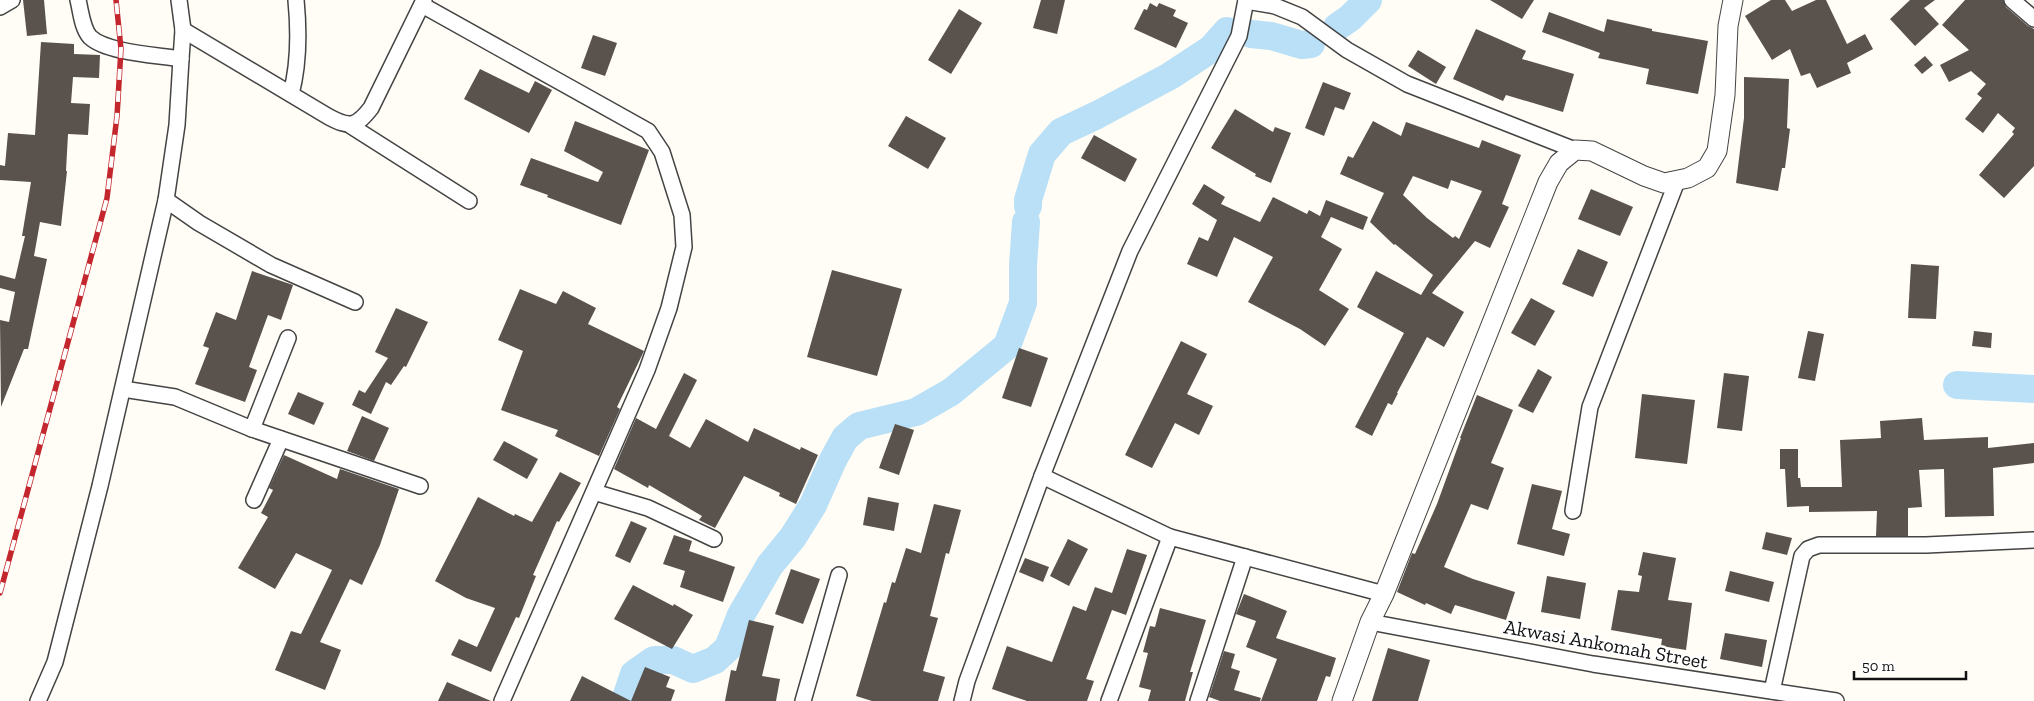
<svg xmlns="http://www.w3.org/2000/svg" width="2034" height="701" font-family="'Zilla Slab',serif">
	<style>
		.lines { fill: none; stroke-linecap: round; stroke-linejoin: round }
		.river { stroke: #b9e0f7; stroke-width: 28 }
		.building { fill: #5a524d; fill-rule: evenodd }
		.minor-casing { stroke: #444; stroke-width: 18 }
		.tertiary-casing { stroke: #444; stroke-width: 21 }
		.minor { stroke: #fff; stroke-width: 15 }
		.tertiary { stroke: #fff; stroke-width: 19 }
		.rail-casing { stroke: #c4262e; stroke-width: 5.5 }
		.rail { stroke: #fff; stroke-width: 4; stroke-dasharray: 11; stroke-linecap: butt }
		.labels { text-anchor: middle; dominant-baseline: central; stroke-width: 5; stroke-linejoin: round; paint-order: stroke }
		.street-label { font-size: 20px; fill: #111; stroke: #fff }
	</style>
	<rect width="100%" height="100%" fill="#fffdf5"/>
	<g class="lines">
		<!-- river -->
		<g class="river">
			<polyline points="1337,27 1350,18 1368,0"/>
			<polyline points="1251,34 1271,36 1302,45 1311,44"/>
			<polyline points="1028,206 1028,200 1042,154 1061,132 1097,115 1170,76 1211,49 1227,31"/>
			<polyline points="1957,385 2034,389"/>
			<polyline points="625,701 634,674 654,660 673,660 693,669 715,660 728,648 741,615 770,565 793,537 813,505 833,460 845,438 859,426 916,412 951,392 1007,346 1023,303 1023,265 1026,222"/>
		</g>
	</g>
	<!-- building -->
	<g class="building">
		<polygon points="23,0 44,0 47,34 27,36"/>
		<polygon points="1041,0 1065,0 1057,34 1033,28"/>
		<polygon points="1490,0 1534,0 1522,19"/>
		<polygon points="1771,0 1785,0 1792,11 1816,0 1826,0 1847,44 1865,34 1873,49 1847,63 1851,73 1817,88 1810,73 1801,76 1790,49 1772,60 1745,16"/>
		<polygon points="1910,0 1935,0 1924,8 1939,24 1915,46 1890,19"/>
		<polygon points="1965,0 2003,0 2006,7 2028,26 2034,29 2034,166 2004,198 1979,175 2014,134 2012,132 2015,128 1998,113 1983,133 1965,119 1982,98 1977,94 1986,84 1971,71 1949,82 1940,65 1969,50 1942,25"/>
		<polygon points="1150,3 1157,7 1159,3 1176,10 1173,16 1188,23 1176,48 1134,29 1144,9 1147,10"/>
		<polygon points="959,9 982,23 951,74 928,60"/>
		<polygon points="1549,12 1604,32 1607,19 1652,29 1652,31 1708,41 1698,94 1646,84 1649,69 1598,58 1600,53 1542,32"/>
		<polygon points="1476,29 1526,51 1522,59 1574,74 1563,112 1506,95 1503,101 1453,79"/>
		<polygon points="593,35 617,43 605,76 581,68"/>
		<polygon points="41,42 74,44 74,54 100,55 99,78 73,77 71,103 90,104 88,135 68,134 66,171 67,171 61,226 40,222 34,256 47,259 28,349 24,349 1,407 0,320 9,322 15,292 0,288 0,275 15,279 25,236 22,236 31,182 0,180 0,165 5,166 8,133 35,135"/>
		<polygon points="1418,50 1446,67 1436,84 1408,66"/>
		<polygon points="1925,56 1933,65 1922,74 1914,65"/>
		<polygon points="480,69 529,93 535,81 552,90 529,133 464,99"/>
		<polygon points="1744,77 1789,79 1787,128 1790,129 1785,168 1782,168 1778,191 1736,183 1744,118"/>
		<polygon points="1323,82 1351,93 1344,110 1335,107 1324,136 1305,128"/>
		<polygon points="1235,109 1273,132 1275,127 1291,133 1271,183 1255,176 1256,174 1211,148"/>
		<polygon points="906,116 946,138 928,169 888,146"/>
		<polygon points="575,121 649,150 621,225 547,197 548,195 520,185 531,158 598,182 603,172 564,151"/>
		<path d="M1373,121L1401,136L1406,122L1479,148L1482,140L1521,155L1502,204L1509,207L1490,248L1475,241L1432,293L1464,312L1444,347L1427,337L1397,393H1398L1392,405L1388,403L1372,436L1355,427L1404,333L1357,307L1376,271L1421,295L1433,275L1395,244L1394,245L1370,222L1384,193L1340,174L1348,156L1353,158ZM1413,176L1448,189L1451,180L1482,191L1459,239L1455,236L1453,238L1427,218L1403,195Z"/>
		<polygon points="1094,135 1137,159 1125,182 1081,158"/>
		<polygon points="1204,184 1225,197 1221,204 1260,222 1273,197 1307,214 1309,210 1320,216 1326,200 1368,217 1363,230 1331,217 1321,237 1342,249 1319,290 1349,309 1325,346 1300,329 1248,302 1273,257 1234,237 1217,277 1187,264 1199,237 1208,241 1217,220 1192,204"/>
		<polygon points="1591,189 1633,207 1620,236 1578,219"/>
		<polygon points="1578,249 1608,262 1593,297 1562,284"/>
		<polygon points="1911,264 1939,266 1936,319 1908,318"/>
		<polygon points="832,270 902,289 877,376 807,357"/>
		<polygon points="252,271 293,285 281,320 268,315 249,367 257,370 245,402 195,384 209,348 203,346 216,312 236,320"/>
		<polygon points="520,289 556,304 563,291 596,308 588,324 644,351 617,407 620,409 599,456 555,436 558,430 501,410 523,351 498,340"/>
		<polygon points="1531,298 1555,311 1535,346 1511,333"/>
		<polygon points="396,308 428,322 406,367 404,366 391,385 386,382 371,414 352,405 359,390 365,393 388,358 375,352"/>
		<polygon points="1808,331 1824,334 1815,381 1798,378"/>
		<polygon points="1974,331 1992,333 1991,348 1972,346"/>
		<polygon points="1181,341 1207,354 1187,394 1213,406 1199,435 1175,423 1152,468 1125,455"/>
		<polygon points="1019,348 1048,358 1031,407 1002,398"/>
		<polygon points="1538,369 1552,377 1533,413 1518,406"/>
		<polygon points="684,373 697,380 669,436 690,448 706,419 748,442 754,428 800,450 801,447 818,455 796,504 779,496 780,493 744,476 715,528 699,520 702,516 649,485 648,488 614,469 636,418 656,429"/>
		<polygon points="1724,373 1749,376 1742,431 1717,428"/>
		<polygon points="298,392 324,403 314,425 288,414"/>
		<polygon points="1642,394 1695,400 1687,464 1635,458"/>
		<polygon points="1477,395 1513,410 1491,463 1504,468 1488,510 1471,504 1444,567 1473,579 1515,592 1506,620 1455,605 1451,614 1426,603 1425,605 1397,592 1412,553 1415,554 1437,504 1461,438 1460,438"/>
		<polygon points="362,416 389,428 374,461 347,451"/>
		<polygon points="1922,418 1924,440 1988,437 1988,448 2034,443 2034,463 1993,468 1994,516 1945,517 1944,469 1919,470 1922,507 1908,508 1908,536 1876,536 1877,511 1809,512 1809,506 1787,507 1785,469 1780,469 1780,449 1798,449 1798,478 1800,478 1801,487 1842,487 1840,440 1881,438 1880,421"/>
		<polygon points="895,424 914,430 899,475 879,468"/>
		<polygon points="504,441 538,459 527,479 493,460"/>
		<polygon points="284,455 337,479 340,469 399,489 380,545 362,585 350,579 320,642 341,650 325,690 275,670 291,631 301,634 332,570 296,553 275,589 238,568 268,517 261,513 273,490 269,488"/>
		<polygon points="560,472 581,483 559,522 557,521 533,575 536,576 519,618 516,617 491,672 451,655 459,639 477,647 495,608 466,598 435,581 478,497 514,516 515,514 532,522"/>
		<polygon points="1532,484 1562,491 1552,529 1570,534 1564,556 1517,544"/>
		<polygon points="868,497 899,503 894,531 863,525"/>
		<polygon points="934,504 961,510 949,554 946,553 930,616 938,618 923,671 945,677 938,701 872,701 856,696 884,602 886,603 892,582 895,583 906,548 921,553"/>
		<polygon points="631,521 647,528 630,563 615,556"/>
		<polygon points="1766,532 1792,538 1787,555 1762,549"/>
		<polygon points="674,535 692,541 689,551 735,567 723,602 680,587 685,571 663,564"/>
		<polygon points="1068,539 1088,549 1069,586 1050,576"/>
		<polygon points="1127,549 1147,555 1126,615 1112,610 1086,679 1094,681 1087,701 1027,701 992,689 1007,646 1052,662 1073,606 1086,611 1095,587 1112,593"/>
		<polygon points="1643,552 1676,558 1668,600 1692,603 1686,650 1661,646 1662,639 1611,630 1618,590 1639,592 1642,576 1638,575"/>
		<polygon points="1025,558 1049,567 1043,582 1019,572"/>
		<polygon points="791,569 820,579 803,624 775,614"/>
		<polygon points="1730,571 1774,582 1769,602 1725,591"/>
		<polygon points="1547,576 1586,583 1580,619 1541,612"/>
		<polygon points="633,585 673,606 674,604 693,615 672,649 614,619"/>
		<polygon points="1244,594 1287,611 1276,638 1336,658 1330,677 1326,676 1317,701 1261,701 1277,659 1246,647 1256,621 1236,614"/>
		<polygon points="1160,608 1206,620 1190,672 1193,672 1185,701 1148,701 1151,690 1139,687 1148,653 1143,652 1150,626 1155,627"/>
		<polygon points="749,620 774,626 762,676 780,679 776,701 725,701 731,670 736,671"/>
		<polygon points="1725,633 1767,640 1762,667 1720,659"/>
		<polygon points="1388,648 1430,660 1418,701 1372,701"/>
		<polygon points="1224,651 1235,654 1231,668 1240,671 1234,690 1261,698 1260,701 1220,701 1209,697"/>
		<polygon points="645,667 670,677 666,687 675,690 671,701 570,701 582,676 631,701"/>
		<polygon points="447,682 491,701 438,701"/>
	</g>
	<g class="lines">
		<defs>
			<g id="minor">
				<path d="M78,0C81,12 82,28 90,37C107,53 158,55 181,59"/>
				<polyline points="2012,0 2034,19"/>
				<polyline points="1246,1 1275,6 1302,17 1347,50 1407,84 1575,150"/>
				<polyline points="422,5 648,131 662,152 682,215 684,247 669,308 647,370 502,701"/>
				<polyline points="0,7 12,0"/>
				<path d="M183,30L329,117C350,128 356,127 371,108L424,0"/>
				<path d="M291,94C299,64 299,31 296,0"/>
				<polyline points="351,126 469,201"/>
				<polyline points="166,200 199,223 271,265 355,302"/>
				<polyline points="123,389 175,397 252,429 288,338"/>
				<polyline points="252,429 420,486"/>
				<polyline points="594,492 648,508 714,539"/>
				<polyline points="254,500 281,439"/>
				<polyline points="1573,511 1590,407 1677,181"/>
				<polyline points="1170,537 1042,476 1130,251 1239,36 1246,0"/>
				<polyline points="1370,622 1593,664 1836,701"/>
				<polyline points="1772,691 1802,556 1808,549 1819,545 1926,545 2034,540"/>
				<polyline points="38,701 55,662 100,486 166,200 177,125 181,59 183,30 179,0"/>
				<polyline points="803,701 839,575"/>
				<polyline points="962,701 967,681 1042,476"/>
				<polyline points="1109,701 1170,537 1384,594"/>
				<polyline points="1198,701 1245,557"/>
			</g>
			<polyline id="tertiary" points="1342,701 1370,622 1384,594 1548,182 1559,163 1575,150 1592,151 1644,176 1664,183 1688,178 1707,168 1717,151 1725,95 1728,26 1733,0"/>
		</defs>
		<!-- minor casing -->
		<use href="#minor" class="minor-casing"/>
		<!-- tertiary casing -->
		<use href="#tertiary" class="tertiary-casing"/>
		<!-- minor -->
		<use href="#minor" class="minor"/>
		<!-- tertiary -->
		<use href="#tertiary" class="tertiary"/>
		<defs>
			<polyline id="rail" points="0,593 107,198 117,116 121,49 116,0"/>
		</defs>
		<!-- rail casing -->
		<use href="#rail" class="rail-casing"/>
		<!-- rail -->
		<use href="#rail" class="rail"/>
	</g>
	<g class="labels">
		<!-- street labels -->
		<g class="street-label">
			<text transform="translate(1606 644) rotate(10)">Akwasi Ankomah Street</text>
		</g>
	</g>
	<!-- scale -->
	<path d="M1854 671v8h112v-8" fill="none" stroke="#111111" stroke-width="2.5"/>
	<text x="1862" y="671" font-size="15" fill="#111111" stroke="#ffffff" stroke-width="4" paint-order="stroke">50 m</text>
</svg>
